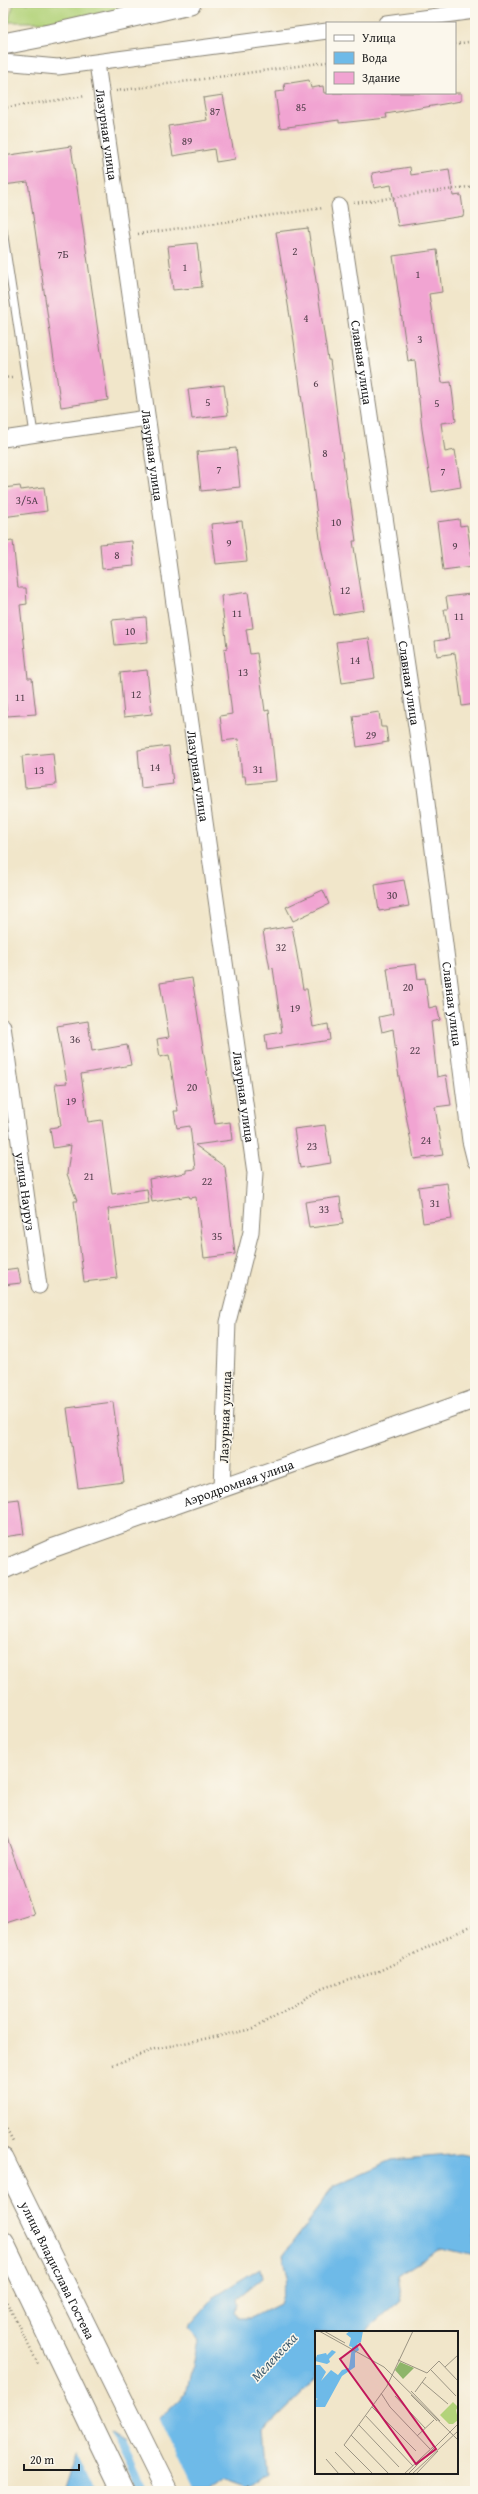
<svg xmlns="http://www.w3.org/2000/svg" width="478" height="2494" font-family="'Gentium Book Plus',serif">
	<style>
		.green { fill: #b3d37a; stroke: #68784b }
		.water { fill: #6ebae8; stroke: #456b82 }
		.pier { fill: #f1e6ca }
		.building { fill: #f1a4d2 }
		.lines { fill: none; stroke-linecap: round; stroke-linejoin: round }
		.service-casing { stroke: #868173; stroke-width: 9 }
		.minor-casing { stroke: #868173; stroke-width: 17 }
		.tertiary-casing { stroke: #868173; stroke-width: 20 }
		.secondary-casing { stroke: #868173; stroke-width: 23 }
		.path { stroke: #868173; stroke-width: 2.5; stroke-dasharray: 1 3; stroke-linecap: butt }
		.service { stroke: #fff; stroke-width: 7 }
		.minor { stroke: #fff; stroke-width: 15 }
		.tertiary { stroke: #fff; stroke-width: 18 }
		.secondary { stroke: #fff; stroke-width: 21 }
		.labels { text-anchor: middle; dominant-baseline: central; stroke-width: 3; stroke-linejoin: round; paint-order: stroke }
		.number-label { font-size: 11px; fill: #513e4a }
		.street-label { font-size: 13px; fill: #1c1c1c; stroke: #fbf7ec }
		.water-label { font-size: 14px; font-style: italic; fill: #3d5b6e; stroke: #fbf7ec }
		.inset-road { fill: none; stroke: #9c9584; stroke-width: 1 }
		.view { fill: #c2185b; fill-opacity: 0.15; stroke: #c2185b; stroke-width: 2 }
		.inset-edge { fill: none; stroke: #1c1c1c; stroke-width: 2 }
	</style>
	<rect width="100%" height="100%" fill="#fbf7ec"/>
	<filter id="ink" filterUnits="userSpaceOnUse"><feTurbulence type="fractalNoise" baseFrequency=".025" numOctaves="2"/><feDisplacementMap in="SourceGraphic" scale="8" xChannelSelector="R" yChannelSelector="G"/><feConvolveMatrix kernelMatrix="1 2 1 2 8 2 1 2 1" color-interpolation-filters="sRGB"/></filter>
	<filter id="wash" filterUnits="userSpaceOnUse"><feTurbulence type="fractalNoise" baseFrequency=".012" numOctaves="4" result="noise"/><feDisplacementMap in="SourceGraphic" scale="16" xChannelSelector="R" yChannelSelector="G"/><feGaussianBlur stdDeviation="0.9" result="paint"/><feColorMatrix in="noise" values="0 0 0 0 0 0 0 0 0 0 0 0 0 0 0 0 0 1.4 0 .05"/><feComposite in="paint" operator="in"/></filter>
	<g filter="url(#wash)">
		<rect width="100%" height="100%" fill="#f1e6ca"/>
		<!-- green -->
		<polygon class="green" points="14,3 148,3 72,22 8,22"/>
		<!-- water -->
		<polygon class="water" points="461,2154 475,2157 475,2256 441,2248 397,2276 401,2300 364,2332 316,2332 316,2379 263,2431 267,2471 247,2486 225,2478 208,2491 64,2491 87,2418 125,2441 165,2413 188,2391 198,2341 189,2326 216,2295 260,2268 262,2278 237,2298 238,2305 234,2312 237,2318 251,2318 279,2304 288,2276 283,2255 335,2185 392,2160"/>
		<!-- pier -->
		<g class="pier">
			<polygon points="88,2416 109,2429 140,2491 95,2491 75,2449 85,2417"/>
			<polygon points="158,2416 194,2491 149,2491 123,2437 125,2438"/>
		</g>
		<g id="blocks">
			<!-- building -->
			<g class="building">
				<polygon points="309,80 311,88 323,86 324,93 461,93 461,101 386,114 387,118 339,123 339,120 280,128 275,92 285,91 284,84"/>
				<polygon points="223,95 235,159 216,162 214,149 173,156 168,126 207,120 203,98"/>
				<polygon points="71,146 108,400 61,407 28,182 3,185 3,156"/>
				<polygon points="410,167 411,175 449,169 453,196 461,195 464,216 398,226 391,185 374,188 372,173"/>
				<polygon points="308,228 328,360 330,360 348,498 350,498 356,541 353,541 364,610 334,615 321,546 294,341 276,232"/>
				<polygon points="197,243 202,287 173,290 168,246"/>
				<polygon points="437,250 442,292 429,294 442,383 451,382 456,421 441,423 445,452 455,450 461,487 432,492 422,429 415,360 408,361 393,256"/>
				<polygon points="224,385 228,415 192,419 188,389"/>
				<polygon points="236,448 240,487 201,491 197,452"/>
				<polygon points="20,486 21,490 44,487 47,511 3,517 3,488"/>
				<polygon points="459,519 460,526 467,525 473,566 443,570 437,522"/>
				<polygon points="242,521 247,561 216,564 211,524"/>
				<polygon points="13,541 18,588 26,588 27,604 20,605 28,678 32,678 36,714 7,716 3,678 3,542"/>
				<polygon points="132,541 134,566 102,569 100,544"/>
				<polygon points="248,592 253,628 246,629 250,654 257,653 265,711 269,710 276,781 246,784 245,776 242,776 238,739 223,741 220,716 232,714 224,649 227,648 221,596"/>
				<polygon points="470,594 475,628 475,704 462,706 455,653 437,656 435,641 449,639 444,609 448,609 446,597"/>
				<polygon points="146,617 148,642 115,645 112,620"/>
				<polygon points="369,638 375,678 342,683 336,642"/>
				<polygon points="147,670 152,714 124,717 120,673"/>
				<polygon points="379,712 381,727 386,727 388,742 357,747 353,716"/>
				<polygon points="169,746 173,784 141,788 138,750"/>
				<polygon points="53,753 56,785 25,788 22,756"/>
				<polygon points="404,880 409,906 379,911 375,885"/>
				<polygon points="323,890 329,904 293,921 286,907"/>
				<polygon points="292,926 303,989 307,989 313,1027 328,1024 330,1040 267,1050 265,1035 282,1032 273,968 270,969 263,931"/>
				<polygon points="416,964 418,979 425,978 429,1008 437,1006 440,1020 431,1022 437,1077 446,1075 451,1105 435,1107 443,1155 414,1159 398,1071 393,1029 382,1032 379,1017 393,1014 387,968"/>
				<polygon points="192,978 215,1124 230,1122 232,1140 195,1145 225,1167 235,1254 204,1258 196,1197 190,1198 189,1196 152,1202 149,1179 186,1173 186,1170 195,1169 190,1126 177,1128 174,1111 178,1111 169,1055 160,1057 157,1039 169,1037 160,983"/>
				<polygon points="88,1021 92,1051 127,1045 131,1065 81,1074 88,1122 102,1120 112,1194 147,1189 149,1203 108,1209 117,1278 84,1282 74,1201 77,1201 67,1174 71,1145 53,1148 50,1128 61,1126 55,1084 67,1083 57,1026"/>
				<polygon points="325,1125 331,1163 300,1168 294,1129"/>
				<polygon points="447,1183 452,1219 423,1223 418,1187"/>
				<polygon points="340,1197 343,1224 309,1228 305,1202"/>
				<polygon points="18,1268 21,1283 3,1285 3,1270"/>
				<polygon points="113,1402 124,1482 78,1488 67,1408"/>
				<polygon points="19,1499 24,1534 3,1537 3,1501"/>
				<polygon points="3,1832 5,1832 34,1914 3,1924"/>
			</g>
		</g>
	</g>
	<g filter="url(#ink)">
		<use href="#blocks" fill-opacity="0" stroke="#868173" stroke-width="1"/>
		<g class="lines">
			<defs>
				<polyline id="service" points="3,230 34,434"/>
				<g id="minor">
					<polyline points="387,23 475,11"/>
					<polyline points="3,62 58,67 327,31"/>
					<path id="s1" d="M97,63L255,1173L251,1232L228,1322L222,1488"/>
					<path id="s2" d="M339,206L425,787L470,1141L475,1161"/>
					<polyline points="3,439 147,418"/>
					<path id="s3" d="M3,1026L39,1286"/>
				</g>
				<g id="tertiary">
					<path id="s4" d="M3,1570L53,1548L475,1399"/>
				</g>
				<g id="secondary">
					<polyline points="3,44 59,33 190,3"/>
					<path id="s5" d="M3,2159L167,2491"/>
					<polyline points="3,2242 123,2491"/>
				</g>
			</defs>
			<!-- service casing -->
			<use href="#service" class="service-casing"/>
			<!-- minor casing -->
			<use href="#minor" class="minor-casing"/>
			<!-- tertiary casing -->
			<use href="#tertiary" class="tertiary-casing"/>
			<!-- secondary casing -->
			<use href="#secondary" class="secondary-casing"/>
			<!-- path -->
			<g class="path">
				<polyline points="455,44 475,41"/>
				<polyline points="116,91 327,62"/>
				<polyline points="3,108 86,96"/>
				<polyline points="354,203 475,186"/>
				<polyline points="138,234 323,208"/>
				<polyline points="3,378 12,377"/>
				<polyline points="113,2065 155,2049 253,2029 323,1988 377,1972 475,1924"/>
				<polyline points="3,2122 13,2141"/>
				<polyline points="3,2295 38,2364"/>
				<polyline points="247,2486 252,2491"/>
			</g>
			<!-- service -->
			<use href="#service" class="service"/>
			<!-- minor -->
			<use href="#minor" class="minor"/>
			<!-- tertiary -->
			<use href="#tertiary" class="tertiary"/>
			<!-- secondary -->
			<use href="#secondary" class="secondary"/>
		</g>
	</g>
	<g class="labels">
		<!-- number labels -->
		<g class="number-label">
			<text x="301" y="107">85</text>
			<text x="215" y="111">87</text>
			<text x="187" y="141">89</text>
			<text x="295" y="251">2</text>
			<text x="63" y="254">7Б</text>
			<text x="185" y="267">1</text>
			<text x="418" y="274">1</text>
			<text x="306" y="318">4</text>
			<text x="420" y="339">3</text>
			<text x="316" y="383">6</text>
			<text x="208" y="402">5</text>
			<text x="437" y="403">5</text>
			<text x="325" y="453">8</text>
			<text x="219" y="469">7</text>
			<text x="443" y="471">7</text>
			<text x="27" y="500">3/5А</text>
			<text x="336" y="522">10</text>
			<text x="229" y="543">9</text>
			<text x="455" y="546">9</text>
			<text x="117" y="555">8</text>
			<text x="345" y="590">12</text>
			<text x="237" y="613">11</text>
			<text x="459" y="616">11</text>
			<text x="130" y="631">10</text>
			<text x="355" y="660">14</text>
			<text x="243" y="672">13</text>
			<text x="136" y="694">12</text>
			<text x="20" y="697">11</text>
			<text x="371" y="735">29</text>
			<text x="155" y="767">14</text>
			<text x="258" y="769">31</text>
			<text x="39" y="770">13</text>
			<text x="392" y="895">30</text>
			<text x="281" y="947">32</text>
			<text x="408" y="987">20</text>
			<text x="295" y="1008">19</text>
			<text x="75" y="1039">36</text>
			<text x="415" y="1050">22</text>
			<text x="192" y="1087">20</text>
			<text x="71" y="1101">19</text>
			<text x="426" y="1140">24</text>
			<text x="312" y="1146">23</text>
			<text x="89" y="1176">21</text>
			<text x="207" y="1181">22</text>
			<text x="435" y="1203">31</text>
			<text x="324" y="1209">33</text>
			<text x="217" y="1236">35</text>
		</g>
		<!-- street labels -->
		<g class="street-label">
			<text stroke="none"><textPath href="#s1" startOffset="72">Лазурная улица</textPath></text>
			<text stroke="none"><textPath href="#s2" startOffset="158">Славная улица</textPath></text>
			<text stroke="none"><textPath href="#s1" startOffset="396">Лазурная улица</textPath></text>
			<text stroke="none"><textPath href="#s2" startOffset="482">Славная улица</textPath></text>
			<text stroke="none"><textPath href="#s1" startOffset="720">Лазурная улица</textPath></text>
			<text stroke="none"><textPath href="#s2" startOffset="806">Славная улица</textPath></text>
			<text stroke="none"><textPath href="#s1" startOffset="1044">Лазурная улица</textPath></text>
			<text stroke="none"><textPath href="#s3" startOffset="167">улица Науруз</textPath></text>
			<text transform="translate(225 1417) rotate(-88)">Лазурная улица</text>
			<text stroke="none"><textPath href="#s4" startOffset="251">Аэродромная улица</textPath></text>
			<text stroke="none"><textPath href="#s5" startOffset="124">улица Владислава Гостева</textPath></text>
		</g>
		<!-- water labels -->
		<g class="water-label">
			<text transform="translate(274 2357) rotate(-47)">Мелекеска</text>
		</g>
	</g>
	<!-- overview -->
	<g transform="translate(315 2331)">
		<rect width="143" height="143" fill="#f1e6ca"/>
		<path d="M138,71L143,76L141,79L143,89L138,93H134L125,84Z" fill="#b3d37a"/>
		<path d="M85,31L99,37L88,48L80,39Z" fill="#8eb56a"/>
		<path d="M35,0H48L46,11L42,13L44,19L40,22V36L27,45L10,76H0V69L3,68L0,67V34H5L11,41L6,50L16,39L23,44L27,39L34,37L37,16L34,15L36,7L31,3ZM17,19L21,21L14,28L15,31L12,33L0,30L2,24L11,22L12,24Z" fill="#6ebae8"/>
		<path class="inset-road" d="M4,0L69,36L143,109M9,0L30,12M83,29L112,42L124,30L143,50M130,36L143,24M116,39L141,65M107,51L133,73M96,60L125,90M100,61L111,46M66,62L75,76L115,118M96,64L122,90M80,65L110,97M57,76L101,120M50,84L98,135M44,94L84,136M36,104L74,143M102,105L119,89M20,121L41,143M11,128L24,143M58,143L29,114L72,55L98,0M89,143L119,115M93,143L143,93M97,143L143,100M101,143L123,120"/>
		<path class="view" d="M45,13L121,118L101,133L25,28Z"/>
		<rect width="143" height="143" class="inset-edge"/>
	</g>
	<!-- margin -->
	<rect width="478" height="2494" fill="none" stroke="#fbf7ec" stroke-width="16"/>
	<!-- legend -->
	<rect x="326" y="22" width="130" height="72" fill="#fbf7ec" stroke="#a29f99"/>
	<rect x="334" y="35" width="20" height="6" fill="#ffffff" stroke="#a29f99"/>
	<text x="362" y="42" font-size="12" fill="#1c1c1c">Улица</text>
	<rect x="334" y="52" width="20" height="12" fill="#6ebae8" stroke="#a29f99"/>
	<text x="362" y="62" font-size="12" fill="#1c1c1c">Вода</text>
	<rect x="334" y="72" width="20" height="12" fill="#f1a4d2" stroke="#a29f99"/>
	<text x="362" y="82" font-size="12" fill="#1c1c1c">Здание</text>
	<!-- scale -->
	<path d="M24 2464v6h55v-6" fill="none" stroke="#1c1c1c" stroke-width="2"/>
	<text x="30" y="2464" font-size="12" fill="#1c1c1c" stroke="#fbf7ec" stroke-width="3" paint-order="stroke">20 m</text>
</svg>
